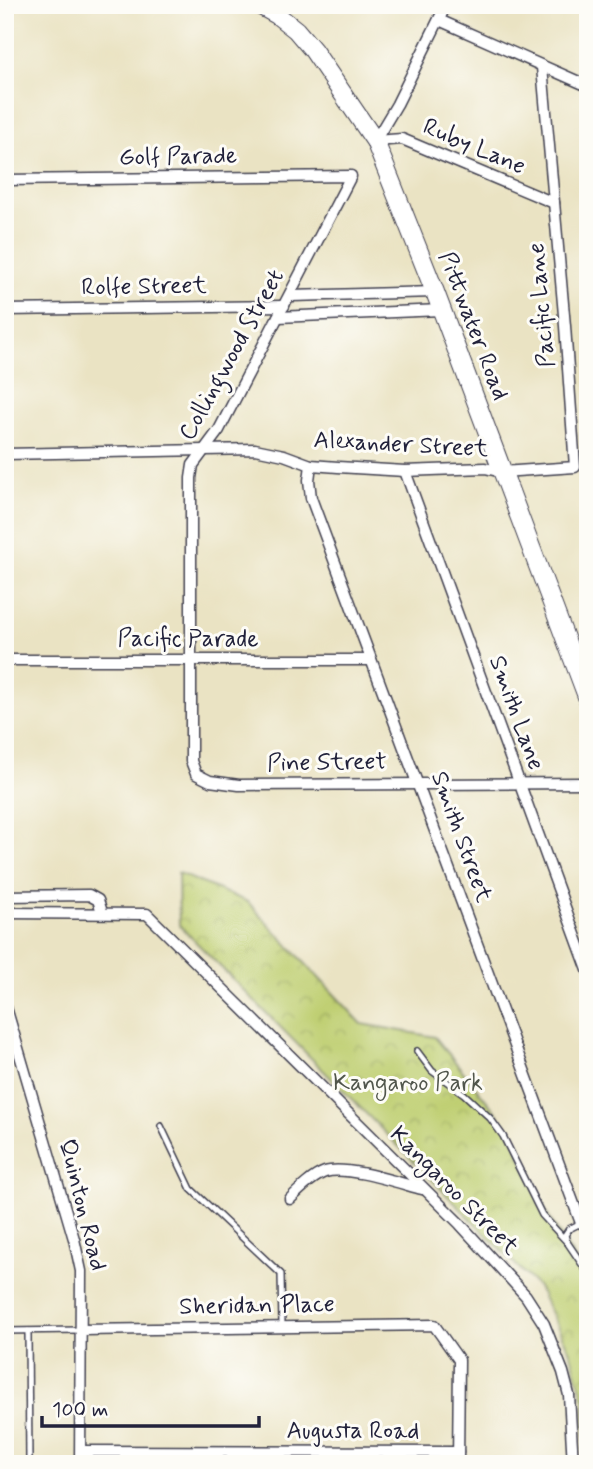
<svg xmlns="http://www.w3.org/2000/svg" width="593" height="1469" font-family="Mynerve,sans-serif">
	<style>
		.park { fill: url(#park-crowns); stroke: #707856; stroke-width: 2 }
		.lines { fill: none; stroke-linecap: round; stroke-linejoin: round }
		.lane-casing { stroke: #403f4f; stroke-width: 8 }
		.street-casing { stroke: #403f4f; stroke-width: 13 }
		.primary-casing { stroke: #403f4f; stroke-width: 20 }
		.lane { stroke: #fff; stroke-width: 5 }
		.street { stroke: #fff; stroke-width: 10 }
		.primary { stroke: #fff; stroke-width: 18 }
		.labels { text-anchor: middle; dominant-baseline: central; stroke-width: 6; stroke-linejoin: round; paint-order: stroke }
		.street-label { font-size: 24px; fill: #22223b; stroke: #fdfcf7 }
		.park-label { font-size: 24px; fill: #51564c; stroke: #fdfcf7 }
	</style>
	<defs>
		<pattern id="park-crowns" width="20" height="18" patternUnits="userSpaceOnUse" patternTransform="scale(1.75)"><rect width="20" height="18" fill="#bfcf72"/><path d="M2 6a3 3 0 1 1 6 0M12 15a3 3 0 1 1 6 0" fill="none" stroke="#a4b164"/></pattern>
	</defs>
	<rect width="100%" height="100%" fill="#fdfcf7"/>
	<filter id="ink" filterUnits="userSpaceOnUse"><feTurbulence type="fractalNoise" baseFrequency=".0143" numOctaves="2"/><feDisplacementMap in="SourceGraphic" scale="14" xChannelSelector="R" yChannelSelector="G"/><feConvolveMatrix kernelMatrix="1 2 1 2 8 2 1 2 1" color-interpolation-filters="sRGB"/></filter>
	<filter id="wash" filterUnits="userSpaceOnUse"><feTurbulence type="fractalNoise" baseFrequency=".00686" numOctaves="4" result="noise"/><feDisplacementMap in="SourceGraphic" scale="28" xChannelSelector="R" yChannelSelector="G"/><feGaussianBlur stdDeviation="1.57" result="paint"/><feColorMatrix in="noise" values="0 0 0 0 0 0 0 0 0 0 0 0 0 0 0 0 0 1.4 0 .05"/><feComposite in="paint" operator="in"/></filter>
	<g filter="url(#wash)">
		<rect width="100%" height="100%" fill="#eae3c3"/>
		<!-- park -->
		<polygon class="park" points="178,873 248,902 362,1024 435,1037 508,1127 548,1216 588,1279 588,1464 585,1464 585,1404 571,1354 538,1287 179,925"/>
	</g>
	<g filter="url(#ink)">
		<g class="lines">
			<defs>
				<g id="lane">
					<polyline points="417,1051 432,1071 464,1094 490,1118 503,1136 542,1215 567,1242"/>
					<polyline points="161,1126 191,1189 281,1274 282,1326"/>
					<polyline points="581,1223 569,1229 565,1235 567,1242 588,1273"/>
					<polyline points="5,1331 81,1330"/>
					<polyline points="28,1331 29,1464"/>
					<polyline points="230,1464 230,1451"/>
				</g>
				<g id="street">
					<polyline points="439,20 588,86"/>
					<polyline points="375,141 402,139 554,203"/>
					<polyline points="375,141 397,104 446,5"/>
					<polyline points="5,180 351,176 219,430 193,465 191,478 191,761 196,774 210,781 239,785 588,783"/>
					<polyline points="291,296 435,292"/>
					<polyline points="5,310 284,306"/>
					<polyline points="278,317 441,310"/>
					<polyline points="5,454 255,449 284,455 311,465 338,467 405,471 485,468 502,472 575,467 565,326 542,67"/>
					<polyline points="311,465 309,480 311,498 581,1223 588,1224"/>
					<polyline points="405,471 588,970"/>
					<polyline points="5,660 371,660"/>
					<polyline points="5,896 89,895 98,900 102,912"/>
					<polyline points="5,913 147,914 460,1224 526,1296 544,1324 563,1372 569,1395 573,1464"/>
					<polyline points="5,1004 74,1239 81,1271 80,1464"/>
					<path d="M290,1199C299,1190 313,1176 325,1172C346,1165 399,1183 422,1189"/>
					<polyline points="81,1330 434,1325 459,1360 458,1464"/>
					<polyline points="81,1451 458,1452"/>
				</g>
				<polyline id="primary" points="259,5 277,15 296,30 313,50 375,141 435,292 588,699"/>
			</defs>
			<!-- lane casing -->
			<use href="#lane" class="lane-casing"/>
			<!-- street casing -->
			<use href="#street" class="street-casing"/>
			<!-- primary casing -->
			<use href="#primary" class="primary-casing"/>
			<!-- lane -->
			<use href="#lane" class="lane"/>
			<!-- street -->
			<use href="#street" class="street"/>
			<!-- primary -->
			<use href="#primary" class="primary"/>
		</g>
	</g>
	<g class="labels">
		<!-- street labels -->
		<g class="street-label">
			<text transform="translate(474 147) rotate(23)">Ruby Lane</text>
			<text transform="translate(178 157) rotate(-1)">Golf Parade</text>
			<text transform="translate(144 287) rotate(-1)">Rolfe Street</text>
			<text transform="translate(542 305) rotate(-95)">Pacific Lane</text>
			<text transform="translate(473 326) rotate(69)">Pittwater Road</text>
			<text transform="translate(232 355) rotate(-61)">Collingwood Street</text>
			<text transform="translate(401 445) rotate(3)">Alexander Street</text>
			<text x="188" y="639">Pacific Parade</text>
			<text transform="translate(516 713) rotate(70)">Smith Lane</text>
			<text transform="translate(327 763) rotate(-1)">Pine Street</text>
			<text transform="translate(461 837) rotate(70)">Smith Street</text>
			<text transform="translate(454 1191) rotate(45)">Kangaroo Street</text>
			<text transform="translate(82 1205) rotate(76)">Quinton Road</text>
			<text transform="translate(257 1306) rotate(-1)">Sheridan Place</text>
			<text x="353" y="1431">Augusta Road</text>
		</g>
		<!-- park labels -->
		<g class="park-label">
			<text x="408" y="1083">Kangaroo Park</text>
		</g>
	</g>
	<!-- margin -->
	<rect width="593" height="1469" fill="none" stroke="#fdfcf7" stroke-width="28"/>
	<!-- scale -->
	<path d="M42 1416v10h217v-10" fill="none" stroke="#22223b" stroke-width="3.5"/>
	<text x="52" y="1416" font-size="21" fill="#22223b" stroke="#fdfcf7" stroke-width="5" paint-order="stroke">100 m</text>
</svg>
